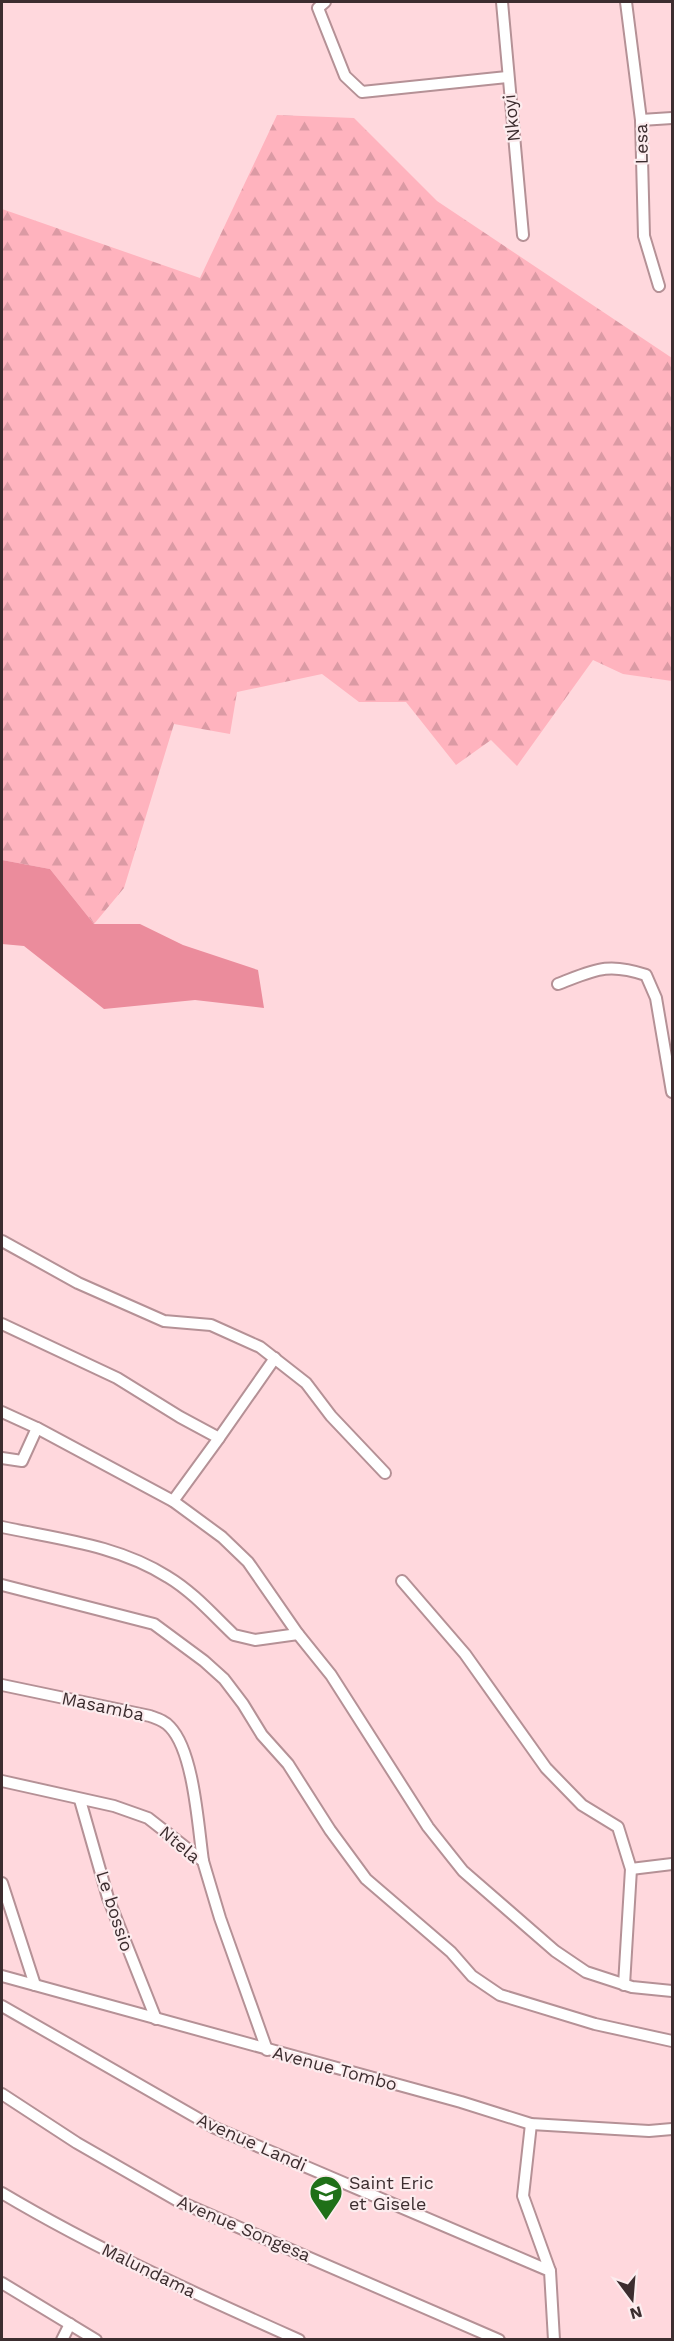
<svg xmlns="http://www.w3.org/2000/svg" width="674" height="2341" font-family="'Work Sans',sans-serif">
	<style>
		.forest { fill: url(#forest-firs) }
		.water { fill: #eb8c9c }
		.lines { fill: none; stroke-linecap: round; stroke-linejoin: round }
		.minor-casing { stroke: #b59196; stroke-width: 14 }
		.minor { stroke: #fff; stroke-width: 10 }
		.labels { text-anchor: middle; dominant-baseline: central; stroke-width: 4.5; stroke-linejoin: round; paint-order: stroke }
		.street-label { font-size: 18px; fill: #3c2d2f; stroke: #fcecee }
		.poi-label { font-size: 18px; fill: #3c2d2f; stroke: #fcecee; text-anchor: start }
	</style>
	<defs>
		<pattern id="forest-firs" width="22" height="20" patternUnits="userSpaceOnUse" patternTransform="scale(1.5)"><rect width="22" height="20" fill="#ffb3be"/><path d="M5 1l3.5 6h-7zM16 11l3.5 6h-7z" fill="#db9aa4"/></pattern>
	</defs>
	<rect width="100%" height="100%" fill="#ffd8dd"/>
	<!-- forest -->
	<polygon class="forest" points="277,115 354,118 437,201 672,358 672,681 623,674 593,660 517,766 491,740 456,765 406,702 359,702 322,674 237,692 230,734 174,724 124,888 94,924 50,869 2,860 2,209 200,278"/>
	<!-- water -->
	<polygon class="water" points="2,860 50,869 94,924 140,924 183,945 258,970 264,1008 195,1000 104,1009 24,946 2,944"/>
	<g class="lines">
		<defs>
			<g id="minor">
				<polyline points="325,2 318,8 345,76 362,92 507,77"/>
				<polyline points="502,2 523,235"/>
				<polyline points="626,2 641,120 644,236 659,286"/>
				<polyline points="641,120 672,118"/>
				<path d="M558,984C595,970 607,962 646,975L656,998L672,1092"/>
				<polyline points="2,1241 78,1283 164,1321 211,1325 260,1347 306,1383 331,1416 385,1473"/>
				<polyline points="2,1324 117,1378 180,1417 219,1438 173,1501"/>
				<polyline points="2,1412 37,1428 173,1501 222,1537 248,1562 298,1634 331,1675 428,1827 463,1871 555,1951 586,1972 632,1987 672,1991"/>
				<polyline points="219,1438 275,1358"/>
				<polyline points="2,1458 22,1461 37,1428"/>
				<path d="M2,1527C58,1539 118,1545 168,1577C193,1592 213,1615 234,1635L255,1640L298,1634"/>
				<polyline points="402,1581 465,1654 546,1768 582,1805 618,1827 631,1869 624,1985"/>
				<polyline points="2,1585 154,1624 204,1661 224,1679 243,1704 262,1735 288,1764 330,1830 366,1879 451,1952 472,1976 500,1995 595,2024 672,2041"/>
				<path d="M2,1685L150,1716C158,1719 165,1721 170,1727C194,1752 198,1826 203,1861"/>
				<polyline points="2,1781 114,1806 148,1818 203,1861 220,1918 267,2050"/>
				<polyline points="80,1800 108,1898 156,2019"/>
				<polyline points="631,1869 672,1864"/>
				<polyline points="2,1883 35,1985"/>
				<polyline points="2,1976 461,2102 531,2124 649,2131 672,2129"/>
				<polyline points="2,2006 213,2127 550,2271 554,2340"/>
				<polyline points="2,2094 77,2143 178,2201 499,2340"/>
				<polyline points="531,2124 523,2196 550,2271"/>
				<path d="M2,2193C96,2249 198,2295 299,2340"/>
				<polyline points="2,2283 96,2340"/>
				<polyline points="62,2340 70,2324"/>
			</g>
		</defs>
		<!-- minor casing -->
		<use href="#minor" class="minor-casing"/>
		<!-- minor -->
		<use href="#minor" class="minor"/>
	</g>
	<!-- icons -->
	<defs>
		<symbol id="school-pin" viewBox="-11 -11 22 30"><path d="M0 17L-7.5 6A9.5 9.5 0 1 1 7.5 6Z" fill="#1f7018" stroke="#fcecee"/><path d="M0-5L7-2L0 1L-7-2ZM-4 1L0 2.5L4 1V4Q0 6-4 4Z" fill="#fff"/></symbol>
	</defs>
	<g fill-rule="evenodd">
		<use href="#school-pin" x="307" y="2173" width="38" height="52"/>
	</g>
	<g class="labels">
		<!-- street labels -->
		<g class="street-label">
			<text transform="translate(511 118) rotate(-96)">Nkoyi</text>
			<text transform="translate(641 144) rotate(-91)">Lesa</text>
			<text transform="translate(103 1706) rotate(12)">Masamba</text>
			<text transform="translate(180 1844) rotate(40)">Ntela</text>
			<text transform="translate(115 1911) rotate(72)">Le bossio</text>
			<text transform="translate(335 2068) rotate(15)">Avenue Tombo</text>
			<text transform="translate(252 2142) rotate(24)">Avenue Landi</text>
			<text transform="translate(244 2228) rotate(23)">Avenue Songesa</text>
			<text transform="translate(149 2270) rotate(26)">Malundama</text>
		</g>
		<!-- poi labels -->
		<g class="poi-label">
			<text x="349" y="2182">Saint Eric<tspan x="349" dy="21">et Gisele</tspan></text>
		</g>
	</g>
	<!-- border -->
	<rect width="674" height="2341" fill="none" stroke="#3c2d2f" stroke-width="6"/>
	<!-- north arrow -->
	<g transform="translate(632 2299) rotate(164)" stroke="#fcecee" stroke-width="4.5" paint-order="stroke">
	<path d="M0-4.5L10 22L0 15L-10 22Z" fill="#3c2d2f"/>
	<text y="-9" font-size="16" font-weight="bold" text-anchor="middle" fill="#3c2d2f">N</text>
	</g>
</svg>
